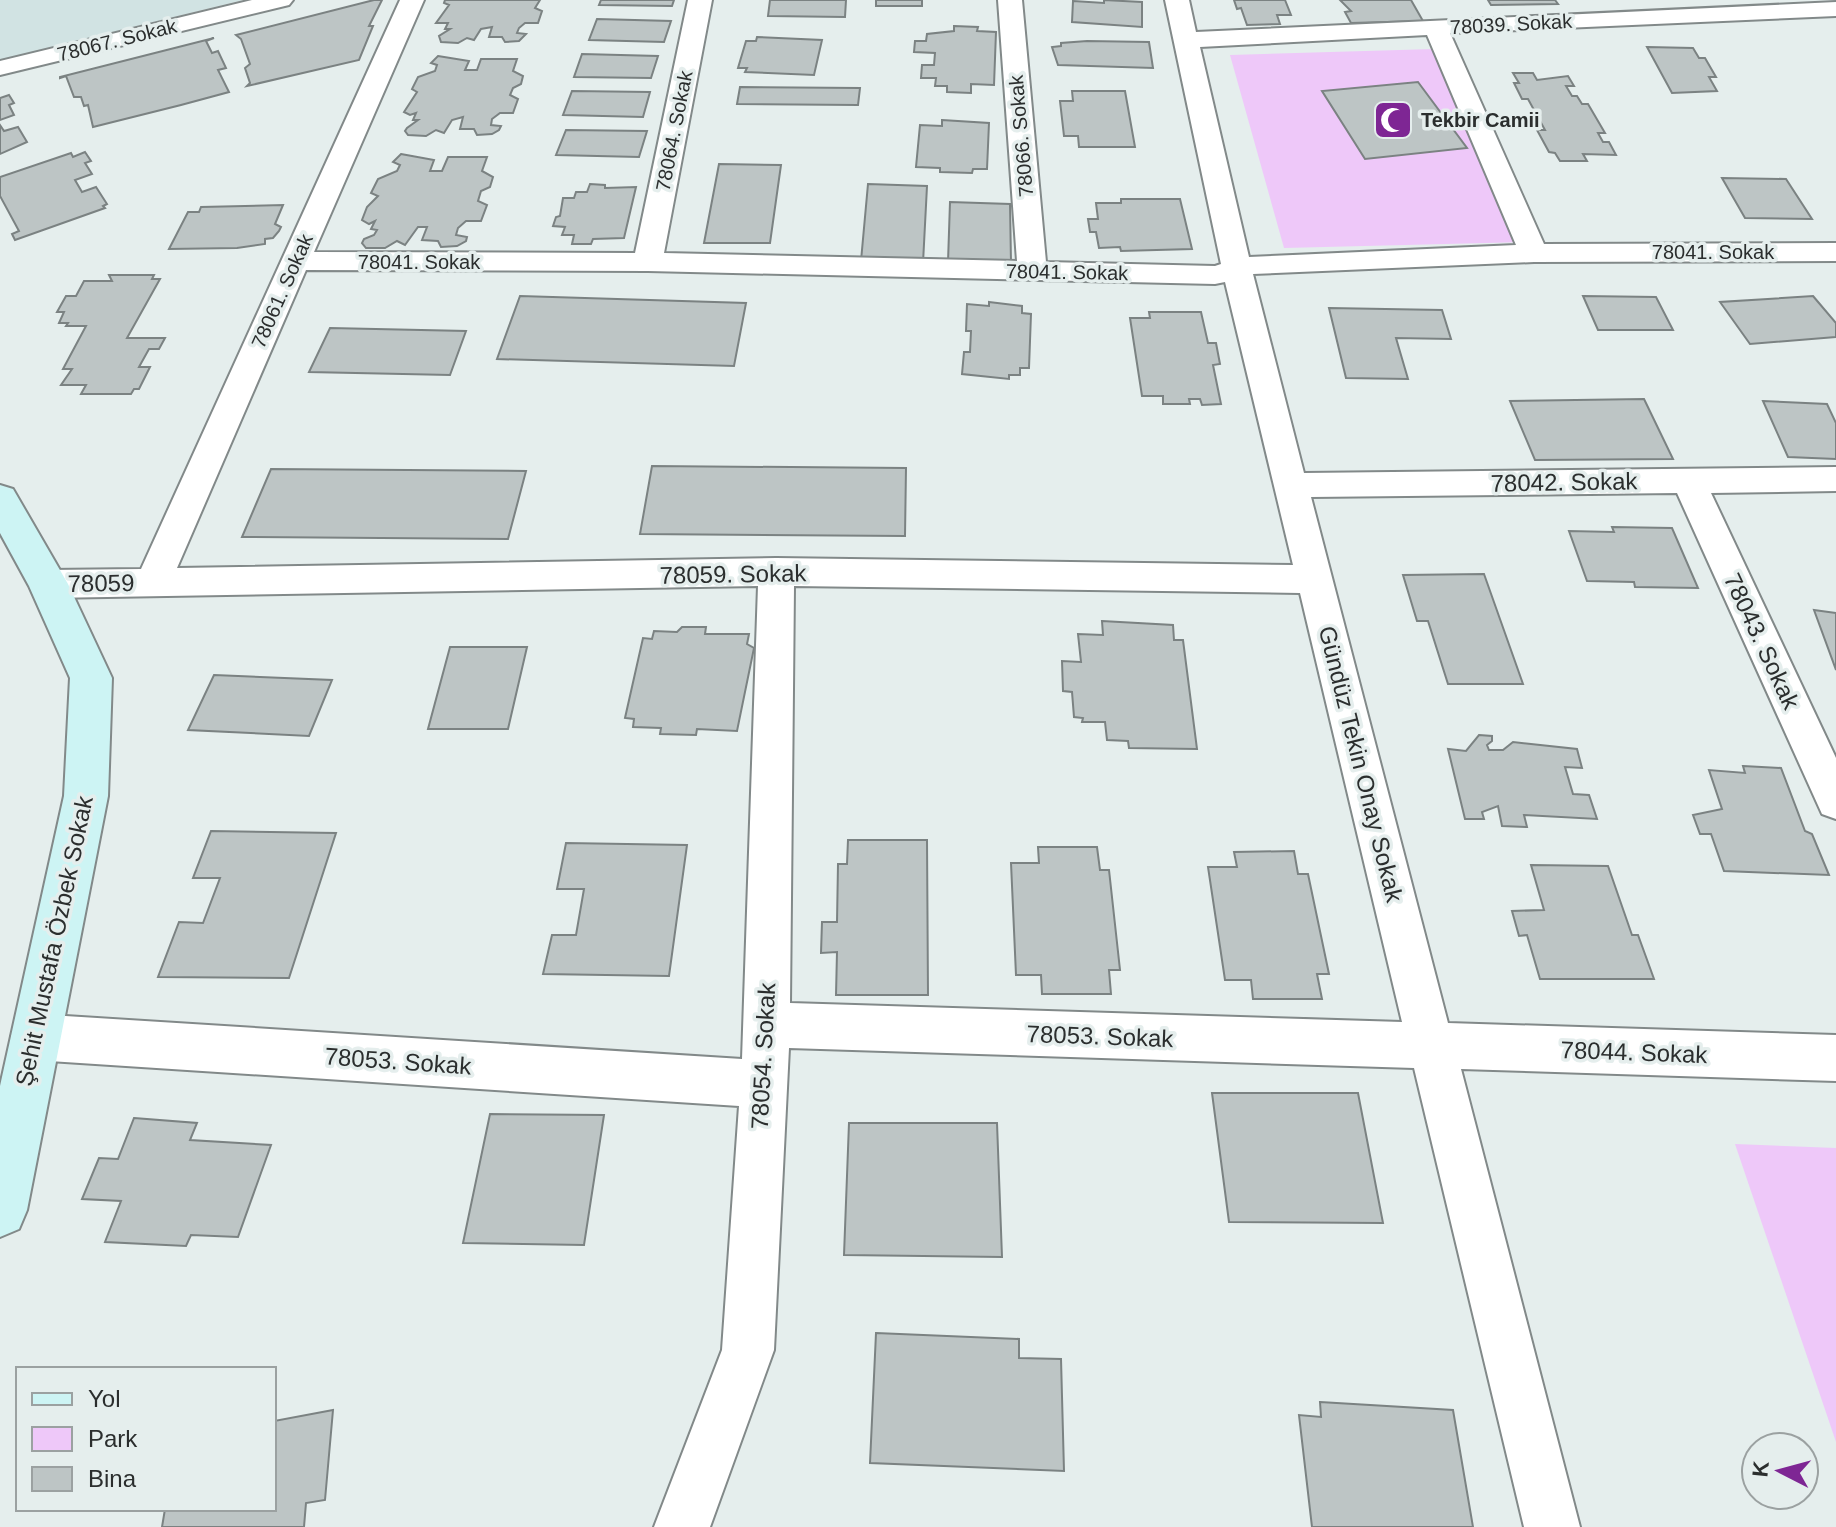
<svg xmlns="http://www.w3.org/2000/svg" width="1836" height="1527" font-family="Arial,sans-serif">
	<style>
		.built { fill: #d1e3e3 }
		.green { fill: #eec8f9 }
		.building { fill: #bdc5c5; stroke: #7b8282; stroke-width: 2 }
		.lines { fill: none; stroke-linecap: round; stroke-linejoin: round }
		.street-casing { stroke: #828989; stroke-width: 4 }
		.secondary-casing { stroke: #828989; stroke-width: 4 }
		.street { fill: #fff; fill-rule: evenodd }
		.secondary { fill: #cdf4f4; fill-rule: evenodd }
		.labels { text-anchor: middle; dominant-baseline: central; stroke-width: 7; stroke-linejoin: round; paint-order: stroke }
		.far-street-label { font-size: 20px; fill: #2b2e2e; stroke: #e5eeed }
		.far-poi-label { font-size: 20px; font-weight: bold; fill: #2b2e2e; stroke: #e5eeed; text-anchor: start }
		.street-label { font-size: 24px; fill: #2b2e2e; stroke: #e5eeed }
	</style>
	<rect width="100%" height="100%" fill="#e5eeed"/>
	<!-- built -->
	<polygon class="built" points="0,0 243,0 0,60"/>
	<!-- green -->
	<g class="green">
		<polygon points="1434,49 1529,242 1284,248 1230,55"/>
		<polygon points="1735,1144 1836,1148 1836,1442"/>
	</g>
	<!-- building -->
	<g class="building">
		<polygon points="374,0 382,0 369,26 373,26 359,60 247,86 250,83 245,68 250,64 241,39 236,35"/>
		<polygon points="445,0 540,0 535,8 542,11 538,23 525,23 519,28 517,33 526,34 519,41 505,42 502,37 489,37 492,27 481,29 474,40 467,38 458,43 441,42 439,36 450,29 445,29 448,23 436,23 449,5 444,3"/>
		<polygon points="601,0 674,0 672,6 599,5"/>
		<polygon points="770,0 846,0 845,17 768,16"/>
		<rect x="876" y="0" width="46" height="6"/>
		<polygon points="1104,0 1142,2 1142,27 1072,22 1073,1 1104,3"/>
		<polygon points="1234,0 1285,0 1291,15 1277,15 1280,24 1247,25 1241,8 1237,9"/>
		<polygon points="1340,0 1411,0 1423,21 1351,23 1345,12 1351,11"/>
		<polygon points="1488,0 1555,0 1558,4 1491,5"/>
		<polygon points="597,19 671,21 664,42 589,40"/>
		<polygon points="954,26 978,27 977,31 996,32 994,85 971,84 971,93 947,92 947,86 935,86 936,78 921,78 922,65 934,65 935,53 914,52 915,41 926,41 927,34 954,31"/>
		<polygon points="757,37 822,40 814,75 745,72 747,68 738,68 746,41 756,41"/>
		<polygon points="214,38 206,41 212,53 218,51 226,68 218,70 229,92 181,105 93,127 88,105 84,106 81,97 74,97 66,76 60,78 60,77"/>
		<polygon points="1087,41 1149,42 1153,68 1058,65 1052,47 1061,46 1061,43"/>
		<polygon points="1647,47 1693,48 1699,58 1705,58 1716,77 1709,77 1717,91 1672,93"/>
		<polygon points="582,54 658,56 651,78 574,77"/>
		<polygon points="438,56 469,61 465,70 477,70 481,59 517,59 513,71 523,76 521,84 513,88 510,95 518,99 513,113 500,113 492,119 491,125 501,126 499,130 492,134 477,135 474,129 460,129 463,117 452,120 444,133 436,130 426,136 408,135 405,131 407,128 418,120 413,120 416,113 410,115 404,112 417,92 412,89 418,77 435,71 437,65 431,63"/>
		<polygon points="1513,73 1533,73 1537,80 1568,76 1574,86 1566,86 1572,96 1577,96 1582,104 1588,104 1605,133 1598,133 1603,142 1609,142 1616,155 1583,154 1587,161 1560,161 1555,153 1549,152 1537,130 1545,130 1528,99 1522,99 1514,83 1519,83"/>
		<polygon points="1418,82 1467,148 1365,159 1322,91"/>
		<polygon points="740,87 860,88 858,105 737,104"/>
		<polygon points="572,91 650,92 643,117 563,115"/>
		<polygon points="1072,91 1125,91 1135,147 1079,147 1078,136 1064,136 1060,101 1073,101"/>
		<polygon points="9,95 14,103 9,105 14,115 0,120 0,98"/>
		<polygon points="942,120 989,123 987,169 973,169 972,173 940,172 940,168 916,167 920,125 942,126"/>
		<polygon points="0,125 4,131 18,127 27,142 0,154"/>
		<polygon points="566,130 647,131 639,157 556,155"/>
		<polygon points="85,152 91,161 85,163 92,174 75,180 82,192 96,187 107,204 103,206 105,208 15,240 12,234 19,231 0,196 0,177 71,153 73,157"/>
		<polygon points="401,154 434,160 430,171 442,171 448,157 487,157 482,171 493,177 490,187 481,191 478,201 487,205 481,221 466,221 458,228 456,235 467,237 466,241 457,246 441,247 438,241 422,240 427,227 418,227 405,245 397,241 385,248 366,248 362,243 364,239 374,235 377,230 371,229 375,221 369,224 362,220 367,207 378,196 371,193 378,179 397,171 400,165 393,162"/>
		<polygon points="719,164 781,165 770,243 704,243"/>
		<polygon points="1722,178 1786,179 1812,219 1745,218"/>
		<polygon points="590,184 605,185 605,188 636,187 624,238 593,239 591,244 572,244 574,235 562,235 565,227 553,226 556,217 560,216 563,198 574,198 576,192 587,192"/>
		<polygon points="868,184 927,186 923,263 861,261"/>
		<polygon points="1121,199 1180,199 1192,249 1121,251 1120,247 1099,248 1096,232 1090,232 1088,219 1098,219 1096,203 1121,203"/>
		<polygon points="950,202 1010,204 1011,263 948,262"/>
		<polygon points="283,205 275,224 281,227 279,231 273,238 265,239 265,244 237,248 169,249 188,212 199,212 201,207"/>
		<polygon points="109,275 154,275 152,279 160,279 127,338 165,338 159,349 149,349 139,367 150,367 139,389 134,389 131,394 81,394 86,385 61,385 72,369 63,369 86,326 66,326 68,323 59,323 64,312 57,312 66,296 76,296 84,281 112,281"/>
		<polygon points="520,296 746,303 734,366 497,359"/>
		<polygon points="1583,296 1656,297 1673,330 1598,330"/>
		<polygon points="1813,296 1836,323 1836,337 1750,344 1720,302"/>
		<polygon points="989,302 1022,306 1022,313 1031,314 1029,368 1020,368 1020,375 1009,375 1009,379 962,374 964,352 970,352 971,331 966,331 967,304 989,306"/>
		<polygon points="1329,308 1442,310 1451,339 1396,338 1408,379 1346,378"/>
		<polygon points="1149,312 1201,312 1208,343 1216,343 1220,364 1213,365 1221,404 1202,405 1200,399 1189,399 1190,404 1163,404 1163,396 1142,396 1130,318 1150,318"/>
		<polygon points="330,328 466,331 450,375 309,372"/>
		<polygon points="1644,399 1673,459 1535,460 1510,401"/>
		<polygon points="1763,401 1827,404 1836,423 1836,459 1788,457"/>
		<polygon points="652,466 906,468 905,536 640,534"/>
		<polygon points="271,469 526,471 508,539 242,537"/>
		<polygon points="1612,527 1672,528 1698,588 1635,587 1634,582 1587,581 1569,531 1614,532"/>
		<polygon points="1484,574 1523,684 1448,684 1428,621 1417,621 1403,575"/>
		<polygon points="1814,610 1836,613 1836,670"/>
		<polygon points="1102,621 1173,625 1174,640 1183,640 1197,749 1129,748 1128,741 1107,740 1105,722 1082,722 1083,718 1074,717 1072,692 1063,691 1062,661 1081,662 1078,634 1103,635"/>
		<polygon points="682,627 706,627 705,634 749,634 747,644 754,648 737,731 697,729 696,735 660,734 661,728 633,727 634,719 625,718 643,638 652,639 654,631 677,632"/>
		<polygon points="450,647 527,647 508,729 428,729"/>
		<polygon points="214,675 332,680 309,736 188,730"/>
		<polygon points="1479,735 1492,736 1492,741 1487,745 1489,750 1503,750 1513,742 1577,749 1582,768 1565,767 1573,794 1589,795 1597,819 1524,815 1527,827 1502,826 1498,806 1482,812 1484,819 1465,819 1448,749 1466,751"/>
		<polygon points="1743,766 1781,768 1805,831 1812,834 1829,875 1724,871 1711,834 1700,834 1693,815 1722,809 1709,770 1745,773"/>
		<polygon points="211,831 336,833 289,978 158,977 179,922 203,923 220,878 193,878"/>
		<polygon points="848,840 927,840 928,995 836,995 837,952 821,953 822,922 837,922 838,864 847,864"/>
		<polygon points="566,843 687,845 669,976 543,974 552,935 576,935 584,889 557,889"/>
		<polygon points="1038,847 1097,847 1100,870 1109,870 1120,970 1109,970 1111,994 1042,994 1041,975 1016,975 1011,863 1039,863"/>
		<polygon points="1294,851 1298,874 1308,874 1329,974 1317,974 1322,999 1253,999 1251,980 1225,980 1208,867 1237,867 1234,852"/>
		<polygon points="1531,865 1608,866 1632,935 1638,935 1654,979 1540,979 1527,935 1519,936 1512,911 1544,910"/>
		<polygon points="1212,1093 1358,1093 1383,1223 1229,1222"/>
		<polygon points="490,1114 604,1115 584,1245 463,1243"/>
		<polygon points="134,1118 197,1123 190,1140 271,1145 238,1237 191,1235 186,1246 105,1242 121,1201 82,1199 99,1158 118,1159"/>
		<polygon points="849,1123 997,1123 1002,1257 844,1255"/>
		<polygon points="876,1333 1019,1339 1019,1358 1061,1359 1064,1471 870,1463"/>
		<polygon points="1320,1402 1453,1410 1473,1527 1312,1527 1299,1415 1321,1417"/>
		<polygon points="333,1410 325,1500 306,1503 304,1527 162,1527 165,1509 274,1509 274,1421"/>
	</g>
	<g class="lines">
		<defs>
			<g id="street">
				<polygon points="252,0 293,0 289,5 0,75 0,61"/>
				<path d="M400,0H424L314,252L635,253L688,0H712L664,253L1017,261L998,0H1022L1046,262L1215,266L1221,264L1165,0H1189L1196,32L1836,2V16L1450,33L1544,244L1836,243V261L1534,262L1253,274L1304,473L1836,467V491L1711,493L1836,758V819L1822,814L1677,493L1311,497L1448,1023L1836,1035V1081L1461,1069L1580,1527H1524L1414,1068L789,1048L774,1350L710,1527H654L722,1350L739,1106L34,1060L18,1053L11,1037L18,1021L34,1014L742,1059L758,586L48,598L35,594L30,584L35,574L48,570L141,569ZM1427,35L1516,245L1249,257L1200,47ZM306,270L648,271L1215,284L1225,282L1293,565L776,558L177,568ZM794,586L1300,593L1402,1022L790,1003Z"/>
			</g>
			<polygon id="secondary" points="0,485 13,489 68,584 112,678 108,796 27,1210 19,1229 0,1237 0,1086 64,796 70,678 29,586 0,533"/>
		</defs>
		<!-- street casing -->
		<use href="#street" class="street-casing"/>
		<!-- secondary casing -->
		<use href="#secondary" class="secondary-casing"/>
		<!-- street -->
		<use href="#street" class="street"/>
		<!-- secondary -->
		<use href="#secondary" class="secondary"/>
	</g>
	<!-- icons -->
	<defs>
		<symbol id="mosque-square" viewBox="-11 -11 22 22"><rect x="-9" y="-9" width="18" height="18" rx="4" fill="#7e2694" stroke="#e5eeed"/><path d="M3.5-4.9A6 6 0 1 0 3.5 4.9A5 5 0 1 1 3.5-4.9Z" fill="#fff"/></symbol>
	</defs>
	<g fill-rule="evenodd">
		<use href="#mosque-square" x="1371" y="98" width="44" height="44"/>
	</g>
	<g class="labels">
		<!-- far-street labels -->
		<g class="far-street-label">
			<text transform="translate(1511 24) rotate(-3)">78039. Sokak</text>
			<text transform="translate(117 40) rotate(-14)">78067. Sokak</text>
			<text transform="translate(674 131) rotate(-79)">78064. Sokak</text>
			<text transform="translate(1021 136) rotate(-95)">78066. Sokak</text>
			<text x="1713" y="252">78041. Sokak</text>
			<text x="419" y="262">78041. Sokak</text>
			<text transform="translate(1067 272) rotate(1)">78041. Sokak</text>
			<text transform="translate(282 291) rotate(-66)">78061. Sokak</text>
		</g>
		<!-- far-poi labels -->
		<g class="far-poi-label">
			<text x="1421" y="120">Tekbir Camii</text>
		</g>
		<!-- street labels -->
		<g class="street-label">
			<text transform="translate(1564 482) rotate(-1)">78042. Sokak</text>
			<text transform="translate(733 574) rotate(-1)">78059. Sokak</text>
			<text transform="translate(101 583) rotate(-1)">78059</text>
			<text transform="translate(1762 641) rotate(65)">78043. Sokak</text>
			<text transform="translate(1361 764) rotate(76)">Gündüz Tekin Onay Sokak</text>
			<text transform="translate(54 941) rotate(-78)">Şehit Mustafa Özbek Sokak</text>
			<text transform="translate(1100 1036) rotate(2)">78053. Sokak</text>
			<text transform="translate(1634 1052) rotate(2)">78044. Sokak</text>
			<text transform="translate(763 1056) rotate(-87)">78054. Sokak</text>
			<text transform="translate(398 1061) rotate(4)">78053. Sokak</text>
		</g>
	</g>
	<!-- legend -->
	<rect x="16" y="1367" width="260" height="144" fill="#e5eeed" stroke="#9ba1a1" stroke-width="2"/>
	<rect x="32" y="1393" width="40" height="12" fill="#cdf4f4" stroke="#9ba1a1" stroke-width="2"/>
	<text x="88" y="1407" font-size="24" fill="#2b2e2e">Yol</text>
	<rect x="32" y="1427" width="40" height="24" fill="#eec8f9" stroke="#9ba1a1" stroke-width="2"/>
	<text x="88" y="1447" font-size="24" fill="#2b2e2e">Park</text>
	<rect x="32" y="1467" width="40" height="24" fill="#bdc5c5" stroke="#9ba1a1" stroke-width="2"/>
	<text x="88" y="1487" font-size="24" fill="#2b2e2e">Bina</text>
	<!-- north arrow -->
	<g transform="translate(1780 1471) rotate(276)"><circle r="38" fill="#e5eeed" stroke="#9ba1a1" stroke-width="2"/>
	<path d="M0-6L14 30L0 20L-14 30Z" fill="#7e2694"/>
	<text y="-12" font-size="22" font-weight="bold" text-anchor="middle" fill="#2b2e2e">K</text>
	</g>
</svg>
